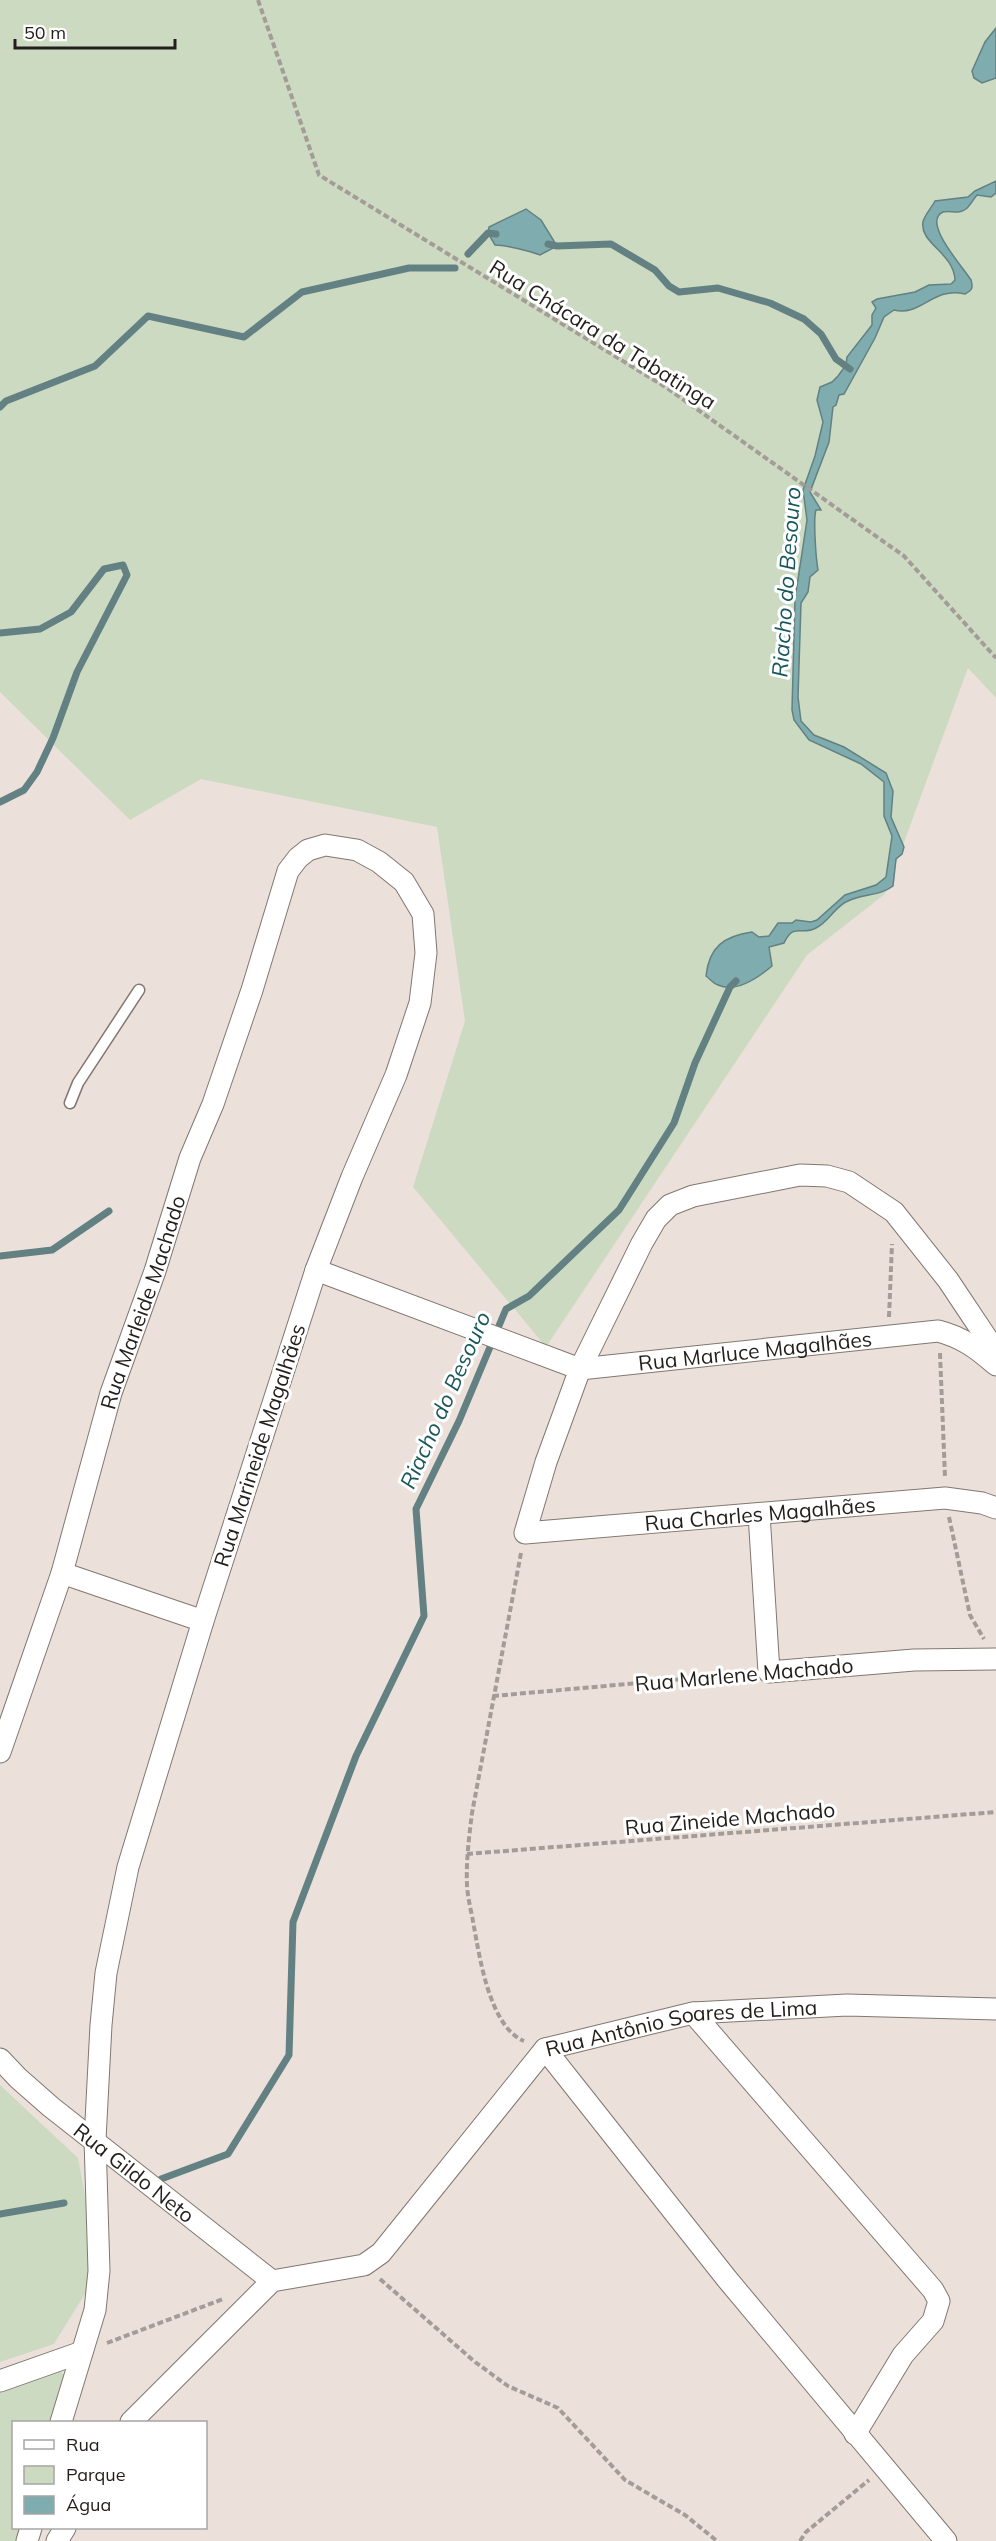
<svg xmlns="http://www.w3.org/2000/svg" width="996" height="2541" font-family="Mulish,sans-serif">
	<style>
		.green { fill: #ccdac2 }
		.water { fill: #7facae; stroke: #638182; stroke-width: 1.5 }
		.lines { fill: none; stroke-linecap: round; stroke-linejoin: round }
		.stream { stroke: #638182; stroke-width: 7 }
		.service-casing { stroke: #817770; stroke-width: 13 }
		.minor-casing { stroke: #817770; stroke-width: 23 }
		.path { stroke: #a49c96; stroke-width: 4; stroke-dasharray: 6 3; stroke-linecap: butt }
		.service { stroke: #fff; stroke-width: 10 }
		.minor { stroke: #fff; stroke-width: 21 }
		.labels { text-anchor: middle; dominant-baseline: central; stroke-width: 6; stroke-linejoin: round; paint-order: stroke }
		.street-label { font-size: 21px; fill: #221e1c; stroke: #fff }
		.water-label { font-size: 22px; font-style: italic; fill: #18585b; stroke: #fff }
	</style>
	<rect width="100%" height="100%" fill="#ece1da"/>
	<!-- green -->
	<g class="green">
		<polygon points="0,0 996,0 996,698 968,668 885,894 807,955 546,1347 413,1187 465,1021 437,827 201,779 130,820 0,692"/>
		<polygon points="0,2085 78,2158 99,2271 54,2344 0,2362"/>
		<polygon points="57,2369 66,2376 55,2422 14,2422 14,2528 24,2528 19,2541 0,2541 0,2386"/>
	</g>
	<!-- water -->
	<g class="water">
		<polygon points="996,28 996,78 982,83 974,78 972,71 985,42"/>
		<path d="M996,181V193L991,197L977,195C971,202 968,212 957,212C952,212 947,211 943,212C921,222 964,268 971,280C973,287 973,290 965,294C933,286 921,317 894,310L884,317L875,338L844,394L839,395L836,405L833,407L829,442L810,492L821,510H816C813,518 816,559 818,570L810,577L808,592L801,603L798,697L801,721L814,735L844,747L886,773L893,791L891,817L904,847L902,854L896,859L893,886C880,896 863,894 848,901C835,906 829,922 816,928C801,936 794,922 784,943L769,947L772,966C759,977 736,993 718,985C714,984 710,979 706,976C709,947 724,936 752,932L759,937L769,936L778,923H792L796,920L811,922L817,920L845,895L876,885L886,877L892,836L884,816V782L861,764L809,740L794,720L792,710L795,599L807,520L803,490L815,456L823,422L817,400L820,387L832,382L838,376L846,365L847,357L872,325V315L876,308L872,302L877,299L915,292L929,285L951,284L955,280C954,253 919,243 923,222C924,216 932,207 935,201L968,197L975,191Z"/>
		<path d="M526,209L541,220L557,246L540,255C530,251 505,245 495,245L488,233L489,227Z"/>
	</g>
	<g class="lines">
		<!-- stream -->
		<g class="stream">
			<polyline points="548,244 557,246 611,244 655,270 669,286 679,292 718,288 770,303 804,319 821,334 836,359 850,369"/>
			<polyline points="468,254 488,233 496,234"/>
			<polyline points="0,407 6,401 95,366 148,316 244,337 302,292 409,268 455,268"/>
			<polyline points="0,633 40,629 71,612 104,569 123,565 127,575 77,672 53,738 37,772 24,790 0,802"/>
			<polyline points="0,1256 52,1250 109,1211"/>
			<polyline points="161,2179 228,2154 289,2055 293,1922 356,1756 424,1616 416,1509 459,1421 506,1309 529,1296 619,1210 674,1123 695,1063 730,987 736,981"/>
			<polyline points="0,2214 64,2203"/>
		</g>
		<defs>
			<polyline id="service" points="70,1103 78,1083 139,990"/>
			<g id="minor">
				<path id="s1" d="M316,1270L580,1369L938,1331C962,1337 978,1349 996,1365"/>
				<path id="s2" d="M996,1352L948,1280L894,1212L849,1182L827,1176L800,1175L693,1196L670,1205L656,1219L642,1243L580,1369L546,1462L525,1533L945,1498L982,1503L996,1508"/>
				<polyline points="759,1514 769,1672 914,1660 996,1659"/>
				<polyline points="62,1573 203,1621"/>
				<path id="s3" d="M0,1752L62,1573L111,1393L155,1271L190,1158L213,1104L252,990L288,871L298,858L308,850L325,845L357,850L379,862L404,882L423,914L426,953L420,1003L396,1075L352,1177L316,1270L203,1621L128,1867L106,1973L101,2025L95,2140L99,2271L95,2310L61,2422"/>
				<polyline points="693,2013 933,2290 939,2301 933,2321 903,2355 855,2434"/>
				<polyline points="545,2049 727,2279 946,2541"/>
				<path id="s4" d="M0,2059L18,2078L51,2107L272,2281"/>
				<polyline points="0,2381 82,2352"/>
				<path id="s5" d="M131,2422L272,2281L364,2265L381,2253L545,2049L693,2013L847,2005L996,2009"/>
				<polyline points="27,2541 31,2528"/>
				<polyline points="57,2541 65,2528"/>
			</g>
		</defs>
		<!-- service casing -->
		<use href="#service" class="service-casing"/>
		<!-- minor casing -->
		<use href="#minor" class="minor-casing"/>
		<!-- path -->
		<g class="path">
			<polyline points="258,0 319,175 667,388 904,556 996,658"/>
			<polyline points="889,1317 892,1244"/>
			<polyline points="940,1353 945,1477"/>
			<polyline points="949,1517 970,1615 984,1639"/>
			<path d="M521,1553L472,1813C469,1837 466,1861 467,1886C468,1900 472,1914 474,1927C480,1959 490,2027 524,2041"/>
			<polyline points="493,1696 751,1673"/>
			<polyline points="467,1854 996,1812"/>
			<polyline points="380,2279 475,2362 508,2386 558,2408 625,2480 685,2515 717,2541"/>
			<polyline points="107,2343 223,2299"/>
			<polyline points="800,2541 806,2532 869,2480"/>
		</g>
		<!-- service -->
		<use href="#service" class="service"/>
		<!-- minor -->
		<use href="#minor" class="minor"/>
	</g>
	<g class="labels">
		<!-- street labels -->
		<g class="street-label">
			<text transform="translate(603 334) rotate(32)">Rua Chácara da Tabatinga</text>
			<text stroke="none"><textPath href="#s3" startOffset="472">Rua Marleide Machado</textPath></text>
			<text stroke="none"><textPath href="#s1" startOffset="458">Rua Marluce Magalhães</textPath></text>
			<text transform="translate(259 1445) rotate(-72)">Rua Marineide Magalhães</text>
			<text stroke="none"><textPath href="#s2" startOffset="1008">Rua Charles Magalhães</textPath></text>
			<text transform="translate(744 1674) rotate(-5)">Rua Marlene Machado</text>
			<text transform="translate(730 1818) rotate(-5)">Rua Zineide Machado</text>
			<text stroke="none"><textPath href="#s5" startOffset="714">Rua Antônio Soares de Lima</textPath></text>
			<text stroke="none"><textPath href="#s4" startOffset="176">Rua Gildo Neto</textPath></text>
		</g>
		<!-- water labels -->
		<g class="water-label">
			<text transform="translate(786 582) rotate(-86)">Riacho do Besouro</text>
			<text transform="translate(445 1400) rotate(-66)">Riacho do Besouro</text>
		</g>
	</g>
	<!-- legend -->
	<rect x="12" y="2421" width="195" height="108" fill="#ffffff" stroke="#a7a5a4" stroke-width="1.5"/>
	<rect x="24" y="2440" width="30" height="9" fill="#ffffff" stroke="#a7a5a4" stroke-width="1.5"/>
	<text x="66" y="2451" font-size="18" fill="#221e1c">Rua</text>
	<rect x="24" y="2466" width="30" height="18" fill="#ccdac2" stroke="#a7a5a4" stroke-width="1.5"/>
	<text x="66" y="2481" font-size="18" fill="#221e1c">Parque</text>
	<rect x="24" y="2496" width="30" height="18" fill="#7facae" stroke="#a7a5a4" stroke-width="1.5"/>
	<text x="66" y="2511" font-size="18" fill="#221e1c">Água</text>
	<!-- scale -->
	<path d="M15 39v9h160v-9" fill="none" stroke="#221e1c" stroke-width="3"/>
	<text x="24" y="39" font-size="18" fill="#221e1c" stroke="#ffffff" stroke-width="4.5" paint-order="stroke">50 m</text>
</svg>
